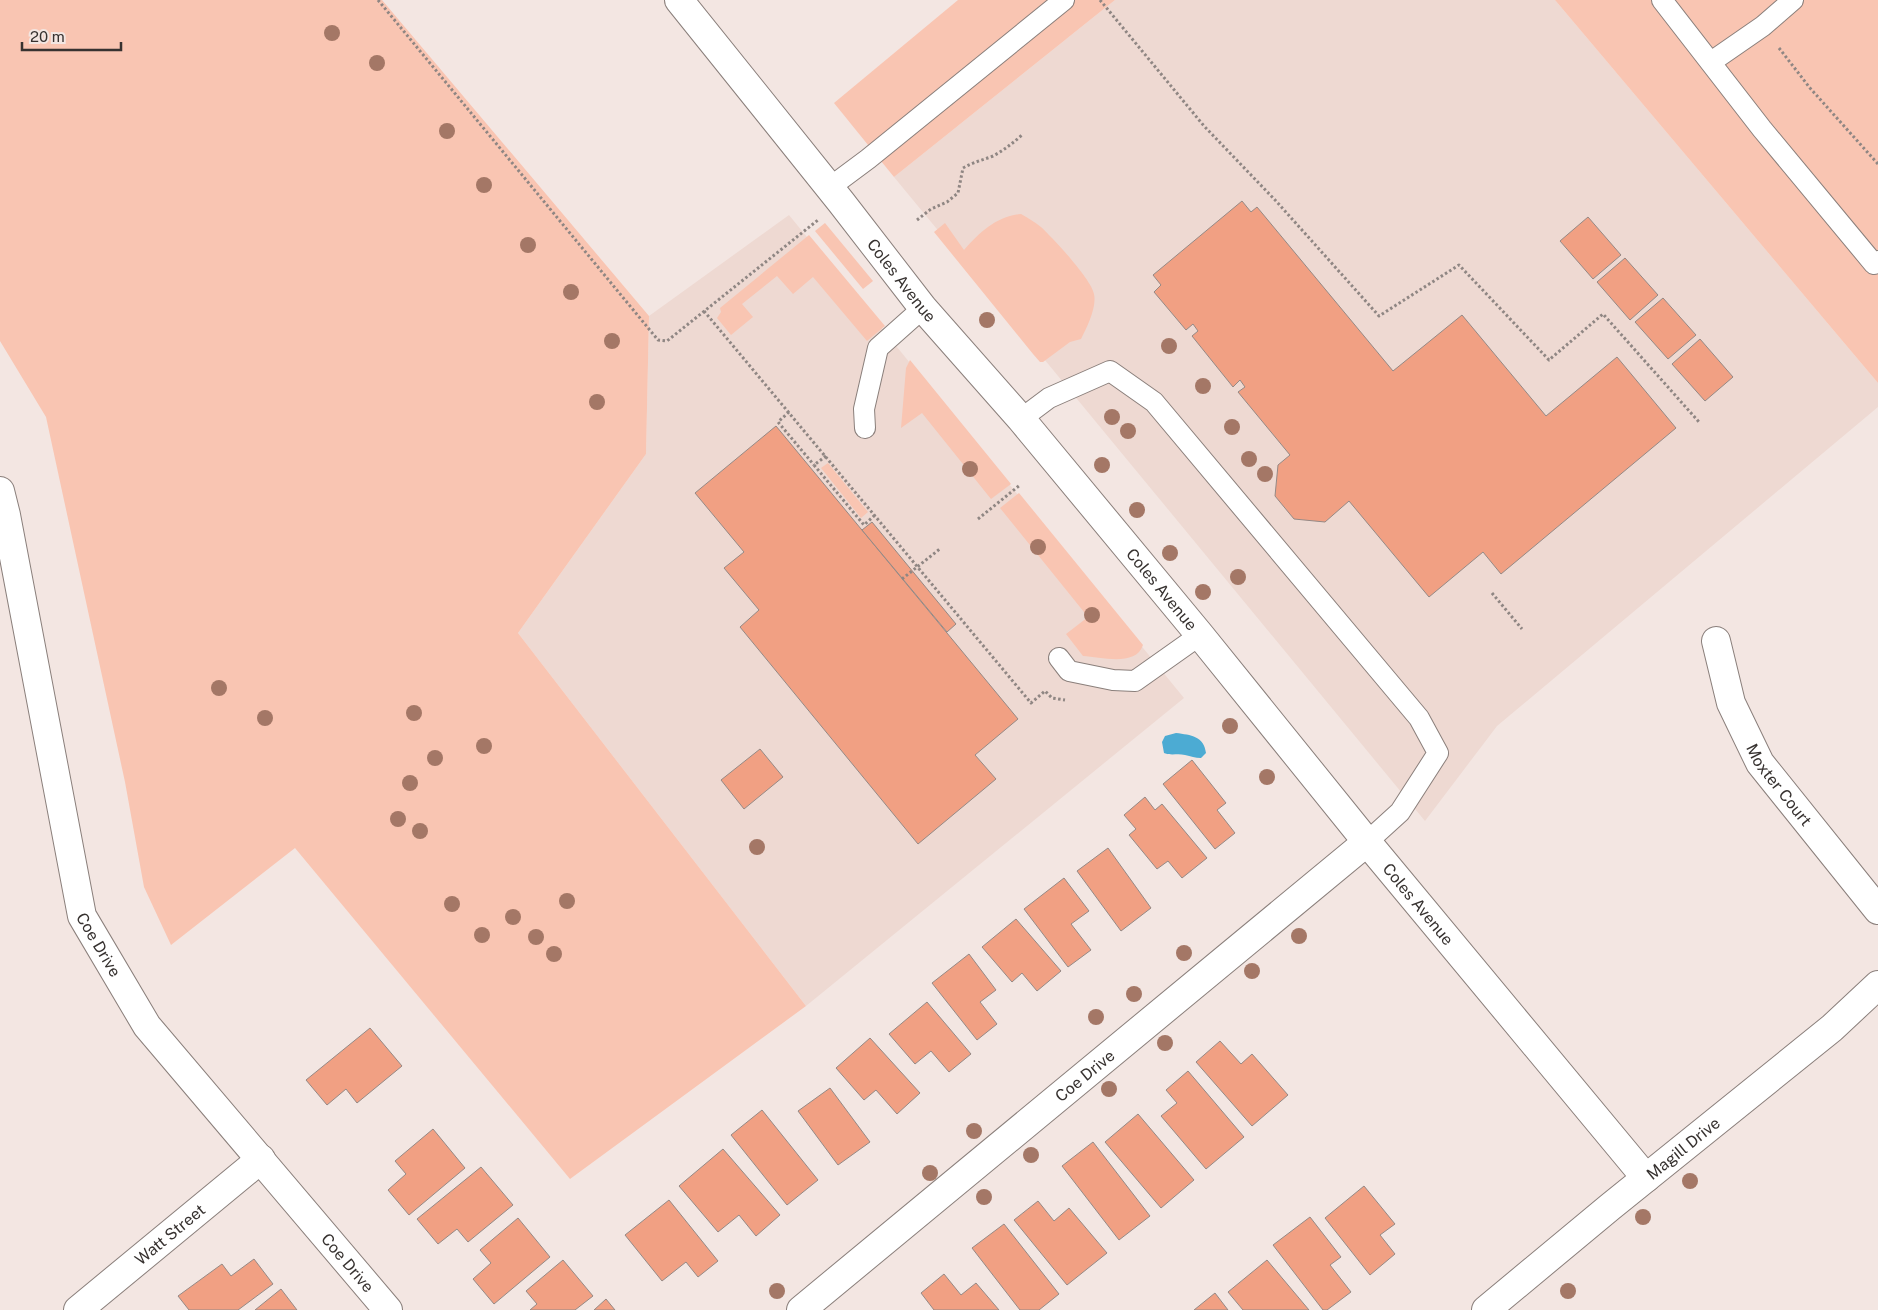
<svg xmlns="http://www.w3.org/2000/svg" width="1878" height="1310" font-family="'Public Sans',sans-serif">
	<style>
		.built { fill: #eed9d2 }
		.green { fill: #f9c5b2 }
		.water { fill: #4cabd3 }
		.building { fill: #f1a083; stroke: #958985 }
		.lines { fill: none; stroke-linecap: round; stroke-linejoin: round }
		.service-casing { stroke: #8a7f7b; stroke-width: 22 }
		.minor-casing { stroke: #8a7f7b; stroke-width: 30 }
		.tertiary-casing { stroke: #8a7f7b; stroke-width: 30 }
		.path { stroke: #8f8683; stroke-width: 3; stroke-dasharray: 2.5 2.5; stroke-linecap: butt }
		.service { stroke: #fff; stroke-width: 20 }
		.minor { stroke: #fff; stroke-width: 28 }
		.tertiary { stroke: #fff; stroke-width: 28 }
		.tree { fill: #a47766 }
		.labels { text-anchor: middle; dominant-baseline: central; stroke-width: 4; stroke-linejoin: round; paint-order: stroke }
		.street-label { font-size: 16px; fill: #373230; stroke: #f3e6e2 }
	</style>
	<rect width="100%" height="100%" fill="#f3e6e2"/>
	<!-- built -->
	<g class="built">
		<polygon points="1115,0 1555,0 1878,383 1878,407 1497,726 1425,821 894,177"/>
		<polygon points="789,215 1184,698 806,1006 518,633 646,454 649,316"/>
	</g>
	<!-- green -->
	<g class="green">
		<polygon points="0,0 382,0 649,316 646,454 518,633 806,1006 570,1179 295,848 171,945 144,887 125,782 46,417 0,341"/>
		<polygon points="958,0 1115,0 894,177 834,103"/>
		<polygon points="1555,0 1878,0 1878,383"/>
		<path d="M1021,214C1028,218 1035,222 1041,227C1052,237 1092,280 1094,294C1097,307 1087,327 1081,339L1070,342L1043,362H1040L1033,354L934,232L945,223L964,250C980,232 997,216 1021,214Z"/>
		<polygon points="825,223 873,281 863,289 815,231"/>
		<polygon points="809,235 885,326 867,341 813,277 793,294 777,276 742,304 753,317 731,335 717,318 721,312 720,308"/>
		<polygon points="910,360 1011,484 991,499 922,413 901,428 906,368"/>
		<polygon points="828,463 868,512 861,518 821,468"/>
		<path d="M1019,493L1143,645C1136,667 1101,657 1083,656L1066,634L1088,617L1000,508Z"/>
	</g>
	<!-- water -->
	<path class="water" d="M1176,733C1191,735 1204,736 1206,753L1201,758C1195,758 1191,756 1185,755C1177,753 1172,756 1164,753L1162,742L1165,736Z"/>
	<!-- building -->
	<g class="building">
		<polygon points="1242,201 1251,212 1257,207 1393,371 1462,315 1546,416 1617,357 1676,428 1501,574 1483,552 1429,597 1349,501 1325,522 1294,519 1275,496 1278,465 1290,455 1238,392 1245,387 1240,380 1233,387 1192,336 1198,331 1193,324 1186,330 1154,292 1161,285 1153,275"/>
		<polygon points="1588,217 1621,255 1593,279 1560,241"/>
		<polygon points="1625,258 1658,295 1630,320 1597,282"/>
		<polygon points="1663,298 1696,335 1668,359 1635,322"/>
		<polygon points="1700,339 1733,377 1705,401 1672,364"/>
		<polygon points="776,426 1018,719 975,755 996,779 918,844 740,627 759,610 724,568 744,552 695,493"/>
		<polygon points="872,522 956,624 947,632 862,530"/>
		<polygon points="760,749 783,777 744,809 721,780"/>
		<polygon points="1192,760 1226,803 1217,810 1235,833 1215,849 1163,784"/>
		<polygon points="1145,797 1155,810 1162,804 1207,858 1182,878 1168,861 1157,869 1129,835 1136,829 1124,815"/>
		<polygon points="1108,848 1151,908 1121,931 1077,871"/>
		<polygon points="1064,878 1089,911 1071,924 1091,950 1068,967 1024,909"/>
		<polygon points="1016,919 1061,971 1037,991 1022,973 1012,982 982,947"/>
		<polygon points="969,954 996,990 980,1002 997,1024 977,1040 932,983"/>
		<polygon points="927,1002 971,1054 949,1072 931,1051 915,1064 889,1034"/>
		<polygon points="370,1028 402,1066 357,1103 346,1089 327,1105 306,1080"/>
		<polygon points="870,1038 920,1093 897,1114 876,1090 864,1100 836,1068"/>
		<polygon points="1220,1041 1241,1064 1252,1054 1288,1095 1252,1126 1196,1062"/>
		<polygon points="1188,1071 1244,1137 1206,1169 1161,1116 1177,1103 1166,1090"/>
		<polygon points="830,1088 870,1142 838,1165 798,1111"/>
		<polygon points="762,1110 818,1180 787,1205 731,1135"/>
		<polygon points="1138,1114 1194,1180 1161,1208 1105,1142"/>
		<polygon points="433,1129 465,1168 409,1215 388,1190 406,1174 395,1161"/>
		<polygon points="1093,1142 1150,1216 1119,1240 1062,1166"/>
		<polygon points="723,1149 780,1215 756,1236 739,1215 718,1232 679,1186"/>
		<polygon points="481,1167 513,1205 468,1242 457,1229 438,1244 417,1219"/>
		<polygon points="1364,1186 1395,1224 1380,1235 1395,1254 1370,1275 1325,1218"/>
		<polygon points="669,1200 718,1261 698,1277 686,1262 662,1281 625,1235"/>
		<polygon points="1038,1201 1054,1221 1069,1208 1107,1253 1067,1285 1014,1220"/>
		<polygon points="1310,1217 1341,1257 1330,1265 1351,1292 1327,1310 1323,1310 1273,1245"/>
		<polygon points="518,1218 550,1257 494,1304 473,1279 491,1263 480,1250"/>
		<polygon points="1004,1224 1059,1294 1039,1310 1020,1310 972,1248"/>
		<polygon points="254,1259 273,1284 238,1310 189,1310 178,1296 222,1264 231,1276"/>
		<polygon points="563,1260 593,1296 575,1310 530,1310 537,1304 526,1291"/>
		<polygon points="1267,1260 1309,1310 1243,1310 1228,1292"/>
		<polygon points="944,1274 961,1295 976,1283 999,1310 934,1310 921,1293"/>
		<polygon points="281,1289 297,1310 255,1310"/>
		<polygon points="1215,1293 1228,1310 1194,1310"/>
		<polygon points="606,1299 615,1310 594,1310"/>
	</g>
	<g class="lines">
		<defs>
			<g id="service">
				<polyline points="1662,0 1762,129 1874,264 1878,261"/>
				<polyline points="1711,62 1763,26 1793,0"/>
				<polyline points="829,188 868,159 1064,0"/>
				<polyline points="1021,419 1049,398 1110,371 1154,402 1419,718 1438,753 1400,812 1367,842"/>
				<polyline points="865,428 864,409 878,348 923,308"/>
				<polyline points="1059,658 1069,671 1113,680 1135,681 1200,635"/>
			</g>
			<g id="minor">
				<path id="s1" d="M679,0L841,202L923,308L1021,419L1200,635L1367,842L1646,1178"/>
				<path id="s2" d="M0,491L6,515L82,916L147,1026L388,1310"/>
				<path id="s3" d="M1716,641L1731,703L1760,763L1878,910"/>
				<path id="s4" d="M78,1310L261,1159"/>
				<path id="s5" d="M801,1310L1367,842"/>
			</g>
			<g id="tertiary">
				<path id="s6" d="M1486,1310L1610,1207L1832,1028L1878,985"/>
			</g>
		</defs>
		<!-- service casing -->
		<use href="#service" class="service-casing"/>
		<!-- minor casing -->
		<use href="#minor" class="minor-casing"/>
		<!-- tertiary casing -->
		<use href="#tertiary" class="tertiary-casing"/>
		<!-- path -->
		<g class="path">
			<polyline points="378,0 658,340 667,341 818,220"/>
			<polyline points="1100,0 1204,126 1276,201 1379,316 1459,265 1549,360 1603,314 1699,422"/>
			<polyline points="1779,48 1810,88 1878,164"/>
			<path d="M917,220L931,209L947,202L958,193L963,168C973,162 983,160 993,156C1004,150 1013,143 1022,135"/>
			<polyline points="704,311 1031,703 1045,691 1052,698 1065,700"/>
			<polyline points="789,412 778,422 814,465"/>
			<polyline points="826,456 814,465 864,525 875,515"/>
			<polyline points="978,519 1020,485"/>
			<polyline points="902,579 941,548"/>
			<polyline points="1492,593 1522,629"/>
		</g>
		<!-- service -->
		<use href="#service" class="service"/>
		<!-- minor -->
		<use href="#minor" class="minor"/>
		<!-- tertiary -->
		<use href="#tertiary" class="tertiary"/>
	</g>
	<!-- trees -->
	<g class="tree">
		<circle cx="332" cy="33" r="8"/>
		<circle cx="377" cy="63" r="8"/>
		<circle cx="447" cy="131" r="8"/>
		<circle cx="484" cy="185" r="8"/>
		<circle cx="528" cy="245" r="8"/>
		<circle cx="571" cy="292" r="8"/>
		<circle cx="987" cy="320" r="8"/>
		<circle cx="612" cy="341" r="8"/>
		<circle cx="1169" cy="346" r="8"/>
		<circle cx="1203" cy="386" r="8"/>
		<circle cx="597" cy="402" r="8"/>
		<circle cx="1112" cy="417" r="8"/>
		<circle cx="1232" cy="427" r="8"/>
		<circle cx="1128" cy="431" r="8"/>
		<circle cx="1249" cy="459" r="8"/>
		<circle cx="1102" cy="465" r="8"/>
		<circle cx="970" cy="469" r="8"/>
		<circle cx="1265" cy="474" r="8"/>
		<circle cx="1137" cy="510" r="8"/>
		<circle cx="1038" cy="547" r="8"/>
		<circle cx="1170" cy="553" r="8"/>
		<circle cx="1238" cy="577" r="8"/>
		<circle cx="1203" cy="592" r="8"/>
		<circle cx="1092" cy="615" r="8"/>
		<circle cx="219" cy="688" r="8"/>
		<circle cx="414" cy="713" r="8"/>
		<circle cx="265" cy="718" r="8"/>
		<circle cx="1230" cy="726" r="8"/>
		<circle cx="484" cy="746" r="8"/>
		<circle cx="435" cy="758" r="8"/>
		<circle cx="1267" cy="777" r="8"/>
		<circle cx="410" cy="783" r="8"/>
		<circle cx="398" cy="819" r="8"/>
		<circle cx="420" cy="831" r="8"/>
		<circle cx="757" cy="847" r="8"/>
		<circle cx="567" cy="901" r="8"/>
		<circle cx="452" cy="904" r="8"/>
		<circle cx="513" cy="917" r="8"/>
		<circle cx="482" cy="935" r="8"/>
		<circle cx="1299" cy="936" r="8"/>
		<circle cx="536" cy="937" r="8"/>
		<circle cx="1184" cy="953" r="8"/>
		<circle cx="554" cy="954" r="8"/>
		<circle cx="1252" cy="971" r="8"/>
		<circle cx="1134" cy="994" r="8"/>
		<circle cx="1096" cy="1017" r="8"/>
		<circle cx="1165" cy="1043" r="8"/>
		<circle cx="1109" cy="1089" r="8"/>
		<circle cx="974" cy="1131" r="8"/>
		<circle cx="1031" cy="1155" r="8"/>
		<circle cx="930" cy="1173" r="8"/>
		<circle cx="1690" cy="1181" r="8"/>
		<circle cx="984" cy="1197" r="8"/>
		<circle cx="1643" cy="1217" r="8"/>
		<circle cx="777" cy="1291" r="8"/>
		<circle cx="1568" cy="1291" r="8"/>
	</g>
	<g class="labels">
		<!-- street labels -->
		<g class="street-label">
			<text stroke="none"><textPath href="#s1" startOffset="358">Coles Avenue</textPath></text>
			<text stroke="none"><textPath href="#s1" startOffset="762">Coles Avenue</textPath></text>
			<text stroke="none"><textPath href="#s3" startOffset="159">Moxter Court</textPath></text>
			<text stroke="none"><textPath href="#s1" startOffset="1168">Coles Avenue</textPath></text>
			<text stroke="none"><textPath href="#s2" startOffset="466">Coe Drive</textPath></text>
			<text stroke="none"><textPath href="#s5" startOffset="368">Coe Drive</textPath></text>
			<text stroke="none"><textPath href="#s6" startOffset="255">Magill Drive</textPath></text>
			<text stroke="none"><textPath href="#s4" startOffset="119">Watt Street</textPath></text>
			<text stroke="none"><textPath href="#s2" startOffset="871">Coe Drive</textPath></text>
		</g>
	</g>
	<!-- scale -->
	<path d="M22 42v8h99v-8" fill="none" stroke="#373230" stroke-width="2.5"/>
	<text x="30" y="42" font-size="15" fill="#373230" stroke="#f3e6e2" stroke-width="4" paint-order="stroke">20 m</text>
</svg>
